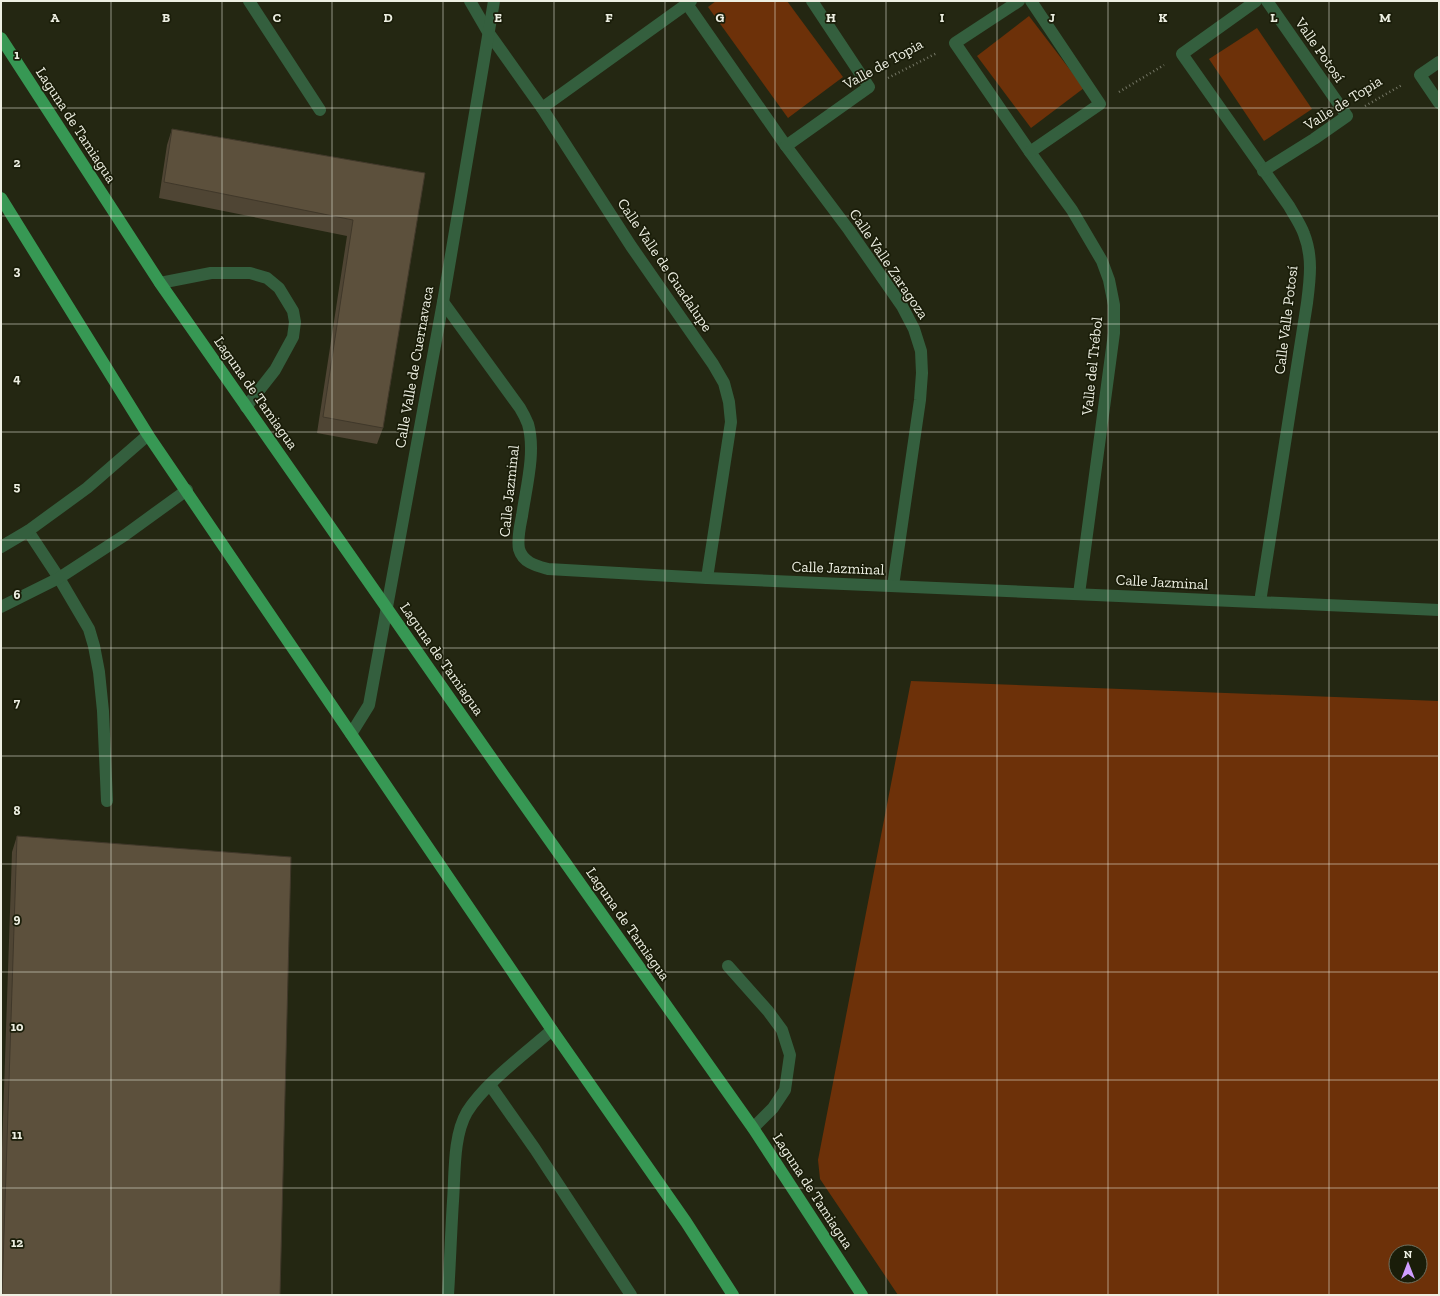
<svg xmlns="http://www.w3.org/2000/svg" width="1440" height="1296" font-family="'Zilla Slab',serif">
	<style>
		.green { fill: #6d3109; fill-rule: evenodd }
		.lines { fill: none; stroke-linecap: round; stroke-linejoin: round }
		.path { stroke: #747665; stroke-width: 2.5; stroke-dasharray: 1 3; stroke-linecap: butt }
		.minor { stroke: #345f3e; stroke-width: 12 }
		.major { stroke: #379854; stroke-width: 12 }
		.wall { fill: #4f4534 }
		.building { fill: #5c503c; stroke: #40382a }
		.grid { fill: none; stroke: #edefe2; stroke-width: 1; stroke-opacity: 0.55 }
		.labels { text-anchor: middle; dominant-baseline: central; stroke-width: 3.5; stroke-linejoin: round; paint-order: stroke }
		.street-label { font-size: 15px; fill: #edefe2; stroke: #1a1d09 }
		.grid-label { font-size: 13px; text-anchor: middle; font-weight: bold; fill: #edefe2; stroke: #1a1d09; stroke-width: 3.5; stroke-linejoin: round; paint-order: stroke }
	</style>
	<rect width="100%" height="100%" fill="#242712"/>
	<!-- green -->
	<g class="green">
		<polygon points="716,1 787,1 843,77 788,118 708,7"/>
		<polygon points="1029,16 1084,88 1031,128 977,56"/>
		<polygon points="1257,28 1312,109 1264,141 1209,59"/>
		<path d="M911,681L1439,701V1295H898L820,1179L818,1160ZM1396,1252H1420V1276H1396Z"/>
	</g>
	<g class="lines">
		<!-- path -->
		<g class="path">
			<polyline points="888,78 937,53"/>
			<polyline points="1119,92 1164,65"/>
			<polyline points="1365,106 1402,85"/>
		</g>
		<!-- minor -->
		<g class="minor">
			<polyline points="249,1 320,110"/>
			<polyline points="470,1 488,32 542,108 631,246 713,364 724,383 729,402 731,422 707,578"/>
			<polyline points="1019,1 955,43 1030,152 1072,210 1102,261 1109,280 1114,305 1114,333 1079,594"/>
			<path d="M1256,1L1182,54L1289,206C1294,215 1301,225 1304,234C1313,257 1310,279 1307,303L1260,602"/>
			<polyline points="687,4 786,146 849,230 902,306 914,329 921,351 922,373 920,400 893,586"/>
			<polyline points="1439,62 1420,75 1439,103"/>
			<polyline points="542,108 691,1"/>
			<polyline points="786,146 869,87 812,1"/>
			<polyline points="1030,152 1100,104 1031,1"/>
			<polyline points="1263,171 1314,139 1347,116 1267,1"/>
			<polyline points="160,283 211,273 250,273 267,278 279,288 293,311 295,322 293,337 275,370 246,407"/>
			<path d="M443,302L520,408C523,413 526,419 528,424C536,452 526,488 522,516C520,526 517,539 519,549C523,563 537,566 548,569L707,578L1439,610"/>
			<polyline points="28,531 59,578 89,629 94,646 99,672 103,711 107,801"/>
			<polyline points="1,547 28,531 87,488 148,435"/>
			<polyline points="1,607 59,578 125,535 187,490"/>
			<polyline points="351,734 369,705 443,302 494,1"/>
			<polyline points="728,966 768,1011 782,1030 790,1055 785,1090 773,1108 753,1128"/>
			<polyline points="490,1085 535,1149 631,1295"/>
			<path d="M448,1295C450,1264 451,1232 453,1201C455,1174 453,1136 467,1112C485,1083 526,1053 552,1030"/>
		</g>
		<!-- major -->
		<g class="major">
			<polyline points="1,38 160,283 504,776 753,1128 862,1295"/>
			<polyline points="1,198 148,435 552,1030 686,1222 733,1295"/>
		</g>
	</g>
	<!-- wall -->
	<g class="wall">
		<polygon points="172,129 425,173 383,428 377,444 317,433 347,236 159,198 167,145"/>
		<polygon points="17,836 280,1295 1,1295 1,1178 12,852"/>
	</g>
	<!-- building -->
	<g class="building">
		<polygon points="172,129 425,173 383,428 323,417 353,220 164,182"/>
		<polygon points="17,836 291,857 280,1295 2,1295"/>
	</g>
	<!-- grid -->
	<path class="grid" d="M111,1V1295M222,1V1295M332,1V1295M443,1V1295M554,1V1295M665,1V1295M775,1V1295M886,1V1295M997,1V1295M1108,1V1295M1218,1V1295M1329,1V1295M1,108H1439M1,216H1439M1,324H1439M1,432H1439M1,540H1439M1,648H1439M1,756H1439M1,864H1439M1,972H1439M1,1080H1439M1,1188H1439"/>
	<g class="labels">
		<!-- street labels -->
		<g class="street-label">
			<text transform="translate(1320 50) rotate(55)">Valle Potosí</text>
			<text transform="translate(883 64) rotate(-29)">Valle de Topia</text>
			<text transform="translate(1343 103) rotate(-32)">Valle de Topia</text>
			<text transform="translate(76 125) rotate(57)">Laguna de Tamiagua</text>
			<text transform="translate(889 264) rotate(56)">Calle Valle Zaragoza</text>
			<text transform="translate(665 265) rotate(56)">Calle Valle de Guadalupe</text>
			<text transform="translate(1286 320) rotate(-83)">Calle Valle Potosí</text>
			<text transform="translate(1092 366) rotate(-84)">Valle del Trébol</text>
			<text transform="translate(414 367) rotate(-80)">Calle Valle de Cuernavaca</text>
			<text transform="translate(256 393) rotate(55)">Laguna de Tamiagua</text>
			<text transform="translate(509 491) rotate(-84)">Calle Jazminal</text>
			<text transform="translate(838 568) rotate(2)">Calle Jazminal</text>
			<text transform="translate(1162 582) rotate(3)">Calle Jazminal</text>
			<text transform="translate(442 659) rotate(55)">Laguna de Tamiagua</text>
			<text transform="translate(628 924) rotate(55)">Laguna de Tamiagua</text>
			<text transform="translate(813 1191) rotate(57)">Laguna de Tamiagua</text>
		</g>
	</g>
	<g class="grid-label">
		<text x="55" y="22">A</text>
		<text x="166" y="22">B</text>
		<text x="277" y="22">C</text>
		<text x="388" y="22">D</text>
		<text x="498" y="22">E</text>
		<text x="609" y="22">F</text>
		<text x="720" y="22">G</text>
		<text x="831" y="22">H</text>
		<text x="942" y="22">I</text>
		<text x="1052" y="22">J</text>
		<text x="1163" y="22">K</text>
		<text x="1274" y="22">L</text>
		<text x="1385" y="22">M</text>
		<text x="17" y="59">1</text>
		<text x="17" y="167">2</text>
		<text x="17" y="275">3</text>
		<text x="17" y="383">4</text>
		<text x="17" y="491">5</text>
		<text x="17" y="599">6</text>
		<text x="17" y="707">7</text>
		<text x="17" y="815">8</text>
		<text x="17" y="923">9</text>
		<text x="17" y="1031">10</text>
		<text x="17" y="1139">11</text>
		<text x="17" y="1247">12</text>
	</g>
	<!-- border -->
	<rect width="1440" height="1296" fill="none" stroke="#edefe2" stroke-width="4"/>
	<!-- north arrow -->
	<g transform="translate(1408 1264)"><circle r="19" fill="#1a1d09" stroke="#6e7160"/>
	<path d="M0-3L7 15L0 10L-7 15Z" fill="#d09dff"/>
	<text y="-6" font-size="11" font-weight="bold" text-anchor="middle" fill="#edefe2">N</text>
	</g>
</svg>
